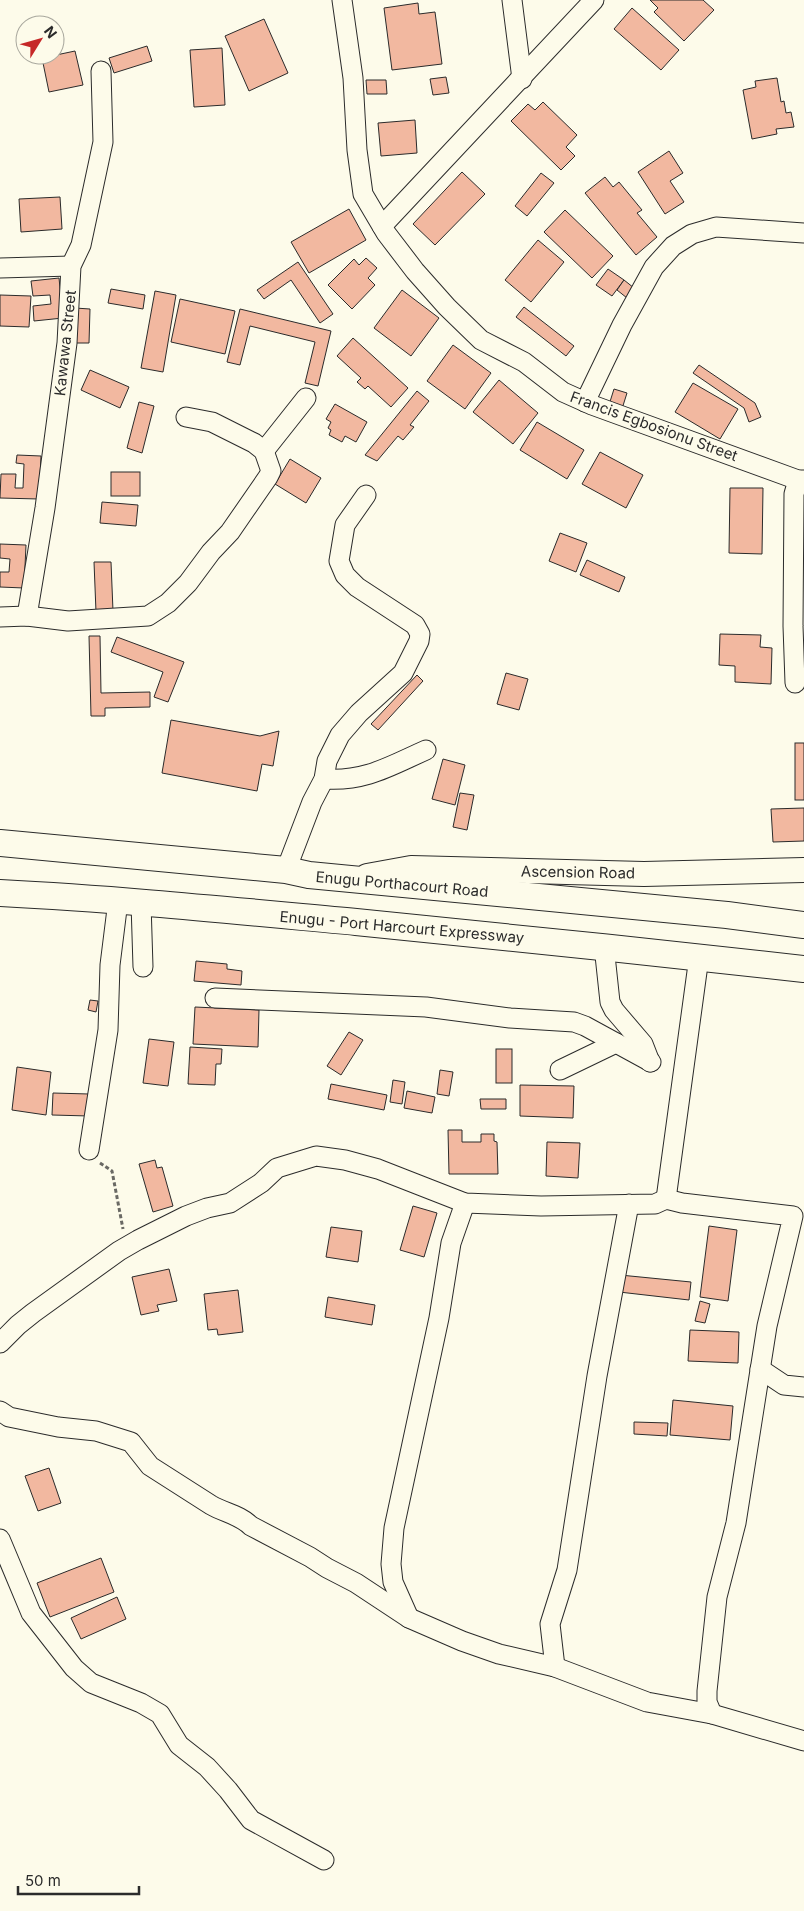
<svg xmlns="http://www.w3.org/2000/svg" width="804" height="1911" font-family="Inter,sans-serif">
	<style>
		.building { fill: #f2b8a0; stroke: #2b2b2b }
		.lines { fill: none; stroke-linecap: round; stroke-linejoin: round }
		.minor-casing { stroke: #2b2b2b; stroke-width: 21 }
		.major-casing { stroke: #2b2b2b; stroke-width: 26 }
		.highway-casing { stroke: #2b2b2b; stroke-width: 28 }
		.path { stroke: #6a6964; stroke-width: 3; stroke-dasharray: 4 2.5; stroke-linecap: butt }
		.minor { stroke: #fdfbea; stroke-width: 19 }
		.major { stroke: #fdfbea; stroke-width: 24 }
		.highway { stroke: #fdfbea; stroke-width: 26 }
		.labels { text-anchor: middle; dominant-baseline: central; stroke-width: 4; stroke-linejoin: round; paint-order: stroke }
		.street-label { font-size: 15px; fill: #2b2b2b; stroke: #fdfbea }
	</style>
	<rect width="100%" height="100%" fill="#fdfbea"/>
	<!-- building -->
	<g class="building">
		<polygon points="650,0 703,0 714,10 684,41 654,12 658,8"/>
		<polygon points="418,3 419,14 435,12 442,64 392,70 384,8"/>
		<polygon points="632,8 679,50 661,70 614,29"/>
		<polygon points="264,19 288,73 249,91 225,36"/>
		<polygon points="147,46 152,61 114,73 109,58"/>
		<polygon points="222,48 225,105 194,107 190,50"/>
		<polygon points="75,51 83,85 49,92 42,58"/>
		<polygon points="446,77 449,93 433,95 430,79"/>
		<polygon points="777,78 781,102 784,101 786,113 791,112 794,127 776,129 777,134 752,139 743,90 756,87 755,81"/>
		<polygon points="366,80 386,80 387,94 367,94"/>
		<polygon points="543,102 577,135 566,147 575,156 561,170 511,121 528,104 535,110"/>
		<polygon points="415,120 417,153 381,156 378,123"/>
		<polygon points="669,151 683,173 670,181 684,202 665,214 638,172"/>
		<polygon points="462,172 485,194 435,245 413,224"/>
		<polygon points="541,173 554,183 527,216 515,206"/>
		<polygon points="605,177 613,187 619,182 642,210 637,213 657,237 636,255 585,193"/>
		<polygon points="60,197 62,229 21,232 19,199"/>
		<polygon points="349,209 366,240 309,273 291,242"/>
		<polygon points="565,210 613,256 592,278 544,232"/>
		<polygon points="538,240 564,262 531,302 505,280"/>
		<polygon points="366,258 377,268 368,278 375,285 352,309 328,285 354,259 359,265"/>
		<polygon points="298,262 333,314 320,323 291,280 264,299 257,290"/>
		<polygon points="608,269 624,280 612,296 596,285"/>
		<polygon points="59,278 63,318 34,321 33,306 51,304 50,295 33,296 31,281"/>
		<polygon points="624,280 634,288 627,298 617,290"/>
		<polygon points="111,289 145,295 143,309 108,303"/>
		<polygon points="402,290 439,318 411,356 374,328"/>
		<polygon points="155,291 176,295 163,372 141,368"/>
		<polygon points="0,295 31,296 29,327 0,326"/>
		<polygon points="180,299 235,311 225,354 171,342"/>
		<polygon points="524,307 574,346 566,356 516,317"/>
		<polygon points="75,308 90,309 89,343 74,343"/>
		<polygon points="240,309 331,331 318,386 305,383 315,342 250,326 240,365 227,362"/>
		<polygon points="353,338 408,388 391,407 368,386 365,389 357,382 361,378 337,356"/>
		<polygon points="453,345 491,373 465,409 427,381"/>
		<polygon points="699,365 755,403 761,417 749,422 744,408 693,373"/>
		<polygon points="90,370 129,387 120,408 81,390"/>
		<polygon points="499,380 538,413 513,444 473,412"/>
		<polygon points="693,383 738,409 720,439 675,412"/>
		<polygon points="614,389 627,393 621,412 608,408"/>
		<polygon points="417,391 429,401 410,425 414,427 403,440 398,436 377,461 365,455"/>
		<polygon points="139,402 154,406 142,453 127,448"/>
		<polygon points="335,404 367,422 356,442 345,436 342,442 329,435 331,430 328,428 331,422 326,419"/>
		<polygon points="537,422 584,450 567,479 520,450"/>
		<polygon points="600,452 643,475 626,508 582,484"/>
		<polygon points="17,455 41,456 39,499 0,498 1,474 16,474 15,488 23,488 24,464 16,463"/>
		<polygon points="290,459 321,478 306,503 275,484"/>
		<rect x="111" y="472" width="29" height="24"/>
		<polygon points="730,488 763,488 762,554 729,553"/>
		<polygon points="102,502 138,505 136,526 100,523"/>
		<polygon points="560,533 587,543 576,572 549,561"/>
		<polygon points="0,544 26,545 24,588 0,587 0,572 9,572 10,559 0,558"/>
		<polygon points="587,560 625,577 619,592 580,575"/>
		<polygon points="94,562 111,562 113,611 96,612"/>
		<polygon points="720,634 761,635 760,647 772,648 771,684 735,682 735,666 719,665"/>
		<polygon points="89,636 100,636 101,693 150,692 150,707 105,708 105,716 91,716"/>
		<polygon points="117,637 184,662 168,702 154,697 163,672 111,652"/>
		<polygon points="506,673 528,679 519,710 497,704"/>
		<polygon points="417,675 423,681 378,730 371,724"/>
		<polygon points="171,720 260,736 279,731 273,766 262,764 257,791 162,773"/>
		<rect x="795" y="743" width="9" height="57"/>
		<polygon points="443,759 465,765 455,805 432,799"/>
		<polygon points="460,793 474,795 467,830 453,827"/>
		<polygon points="804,808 804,841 773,842 771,809"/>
		<polygon points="196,961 227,964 227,969 242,971 241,985 194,981"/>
		<polygon points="90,1000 98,1001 96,1012 88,1010"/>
		<polygon points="195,1007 259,1010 258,1047 193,1044"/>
		<polygon points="349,1032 363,1040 341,1075 327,1066"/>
		<polygon points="149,1039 174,1042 168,1086 143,1083"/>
		<polygon points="190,1047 222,1049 221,1064 216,1064 215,1085 188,1084"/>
		<rect x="496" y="1049" width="16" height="34"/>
		<polygon points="17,1067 51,1072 46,1115 12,1110"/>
		<polygon points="440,1070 453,1072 449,1096 437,1094"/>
		<polygon points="393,1080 405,1082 402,1104 390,1102"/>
		<polygon points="331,1084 387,1095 384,1110 328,1099"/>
		<polygon points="520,1085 574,1086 573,1118 520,1116"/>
		<polygon points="407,1091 435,1097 432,1113 404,1108"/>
		<polygon points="53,1093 89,1094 89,1116 52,1115"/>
		<polygon points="480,1099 506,1099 506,1109 481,1109"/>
		<polygon points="448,1130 462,1130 462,1142 481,1142 481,1134 494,1134 494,1141 497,1142 498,1174 449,1174"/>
		<polygon points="547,1142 580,1143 578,1178 546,1176"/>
		<polygon points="155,1160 157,1168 162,1167 173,1206 153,1212 139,1164"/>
		<polygon points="413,1206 437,1213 424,1257 400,1250"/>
		<polygon points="709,1226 737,1230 728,1301 700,1297"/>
		<polygon points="331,1227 362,1231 358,1262 326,1257"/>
		<polygon points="169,1269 177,1301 157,1305 159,1311 141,1315 132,1277"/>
		<polygon points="620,1275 691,1282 689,1300 619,1292"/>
		<polygon points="238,1290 243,1332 218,1335 217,1329 208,1330 204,1294"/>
		<polygon points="328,1297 375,1305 372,1325 325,1317"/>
		<polygon points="700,1301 710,1304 705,1323 695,1321"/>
		<polygon points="690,1330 739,1332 738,1363 688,1361"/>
		<polygon points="673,1400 733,1406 730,1440 670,1435"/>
		<polygon points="634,1422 668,1423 667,1436 634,1434"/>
		<polygon points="49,1468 61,1503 38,1511 25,1476"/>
		<polygon points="101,1558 114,1592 50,1617 37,1583"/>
		<polygon points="117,1597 126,1619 81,1639 71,1618"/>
	</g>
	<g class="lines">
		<defs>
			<g id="minor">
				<polyline points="342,0 353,78 357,150 363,194 386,233 415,271 447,307 481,340 524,362 563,392 592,405 798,480 804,480"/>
				<polyline points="512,0 522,79"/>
				<polyline points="382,226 594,0"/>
				<polyline points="0,268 71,266"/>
				<polyline points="585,402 622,325 654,267 673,246 692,234 716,227 804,233"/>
				<polyline points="264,451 306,398"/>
				<polyline points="27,616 45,508 67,343 71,266 81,245 103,142 101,71"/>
				<polyline points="0,617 27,616 68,621 148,616 168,603 188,583 211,552 230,532 268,477 271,471 264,451 254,443 212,422 186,417"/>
				<polyline points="795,683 793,626 794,494 798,480"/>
				<path d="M324,779C365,782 390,766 426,750"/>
				<polyline points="286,870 312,802 324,779 327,761 340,735 359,713 403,673 419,641 420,634 415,625 357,587 345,575 339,561 345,525 366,495"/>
				<polyline points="141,903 143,967"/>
				<polyline points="604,946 610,1002 614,1010 643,1044 650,1062"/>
				<polyline points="215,998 426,1007 510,1018 574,1022 585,1026 651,1062"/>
				<polyline points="560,1070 616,1043"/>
				<polyline points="89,1150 108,1030 110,965 118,901"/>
				<polyline points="666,1199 699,957"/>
				<polyline points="0,1343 18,1325 33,1313 119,1251 138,1240 186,1216 207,1208 230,1203 261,1183 277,1168 316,1156 345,1160 378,1169 465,1203 541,1206 655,1204 666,1199 682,1203 793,1216 767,1326 736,1523 717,1597 707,1691 707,1702 712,1714"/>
				<polyline points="760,1369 784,1385 804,1387"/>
				<path d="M0,1411L9,1417L58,1427L96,1431L131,1442L150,1466L211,1505C225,1513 240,1515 251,1526L310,1557L327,1568L356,1583L409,1618L462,1641L499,1654L555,1667L647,1702L712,1714L804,1741"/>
				<polyline points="0,1539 31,1613 74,1668 91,1683 141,1703 160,1714 179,1745 207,1767 228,1790 251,1820 324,1860"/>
				<polyline points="409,1618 393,1582 391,1564 394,1528 439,1318 451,1243 465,1203"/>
				<polyline points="555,1667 550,1624 567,1570 597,1376 629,1204"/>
			</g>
			<polyline id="major" points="367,876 411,868 644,874 804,870"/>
			<g id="highway">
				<polyline points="0,843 286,870 309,875 727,915 804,925"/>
				<path d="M0,893C119,899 237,911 356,922C505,937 655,952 804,969"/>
			</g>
		</defs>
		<!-- minor casing -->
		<use href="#minor" class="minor-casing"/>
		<!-- major casing -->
		<use href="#major" class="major-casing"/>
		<!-- highway casing -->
		<use href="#highway" class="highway-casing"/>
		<!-- path -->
		<polyline class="path" points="100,1163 112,1171 123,1229"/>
		<!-- minor -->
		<use href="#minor" class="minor"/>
		<!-- major -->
		<use href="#major" class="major"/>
		<!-- highway -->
		<use href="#highway" class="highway"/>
	</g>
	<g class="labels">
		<!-- street labels -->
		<g class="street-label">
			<text transform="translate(65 343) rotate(-84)">Kawawa Street</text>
			<text transform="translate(654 426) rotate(20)">Francis Egbosionu Street</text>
			<text transform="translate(578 872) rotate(1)">Ascension Road</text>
			<text transform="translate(402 884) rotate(5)">Enugu Porthacourt Road</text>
			<text transform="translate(402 927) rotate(5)">Enugu - Port Harcourt Expressway</text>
		</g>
	</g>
	<!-- north arrow -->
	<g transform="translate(40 40) rotate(53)"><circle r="24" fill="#fdfbea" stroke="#a9a89e"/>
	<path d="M0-4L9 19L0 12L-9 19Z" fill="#c62828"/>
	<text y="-8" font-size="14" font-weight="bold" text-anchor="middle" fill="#2b2b2b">N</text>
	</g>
	<!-- scale -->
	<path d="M18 1886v8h121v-8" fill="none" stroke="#2b2b2b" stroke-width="2.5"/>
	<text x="25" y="1886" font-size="15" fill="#2b2b2b" stroke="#fdfbea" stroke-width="4" paint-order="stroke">50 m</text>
</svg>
